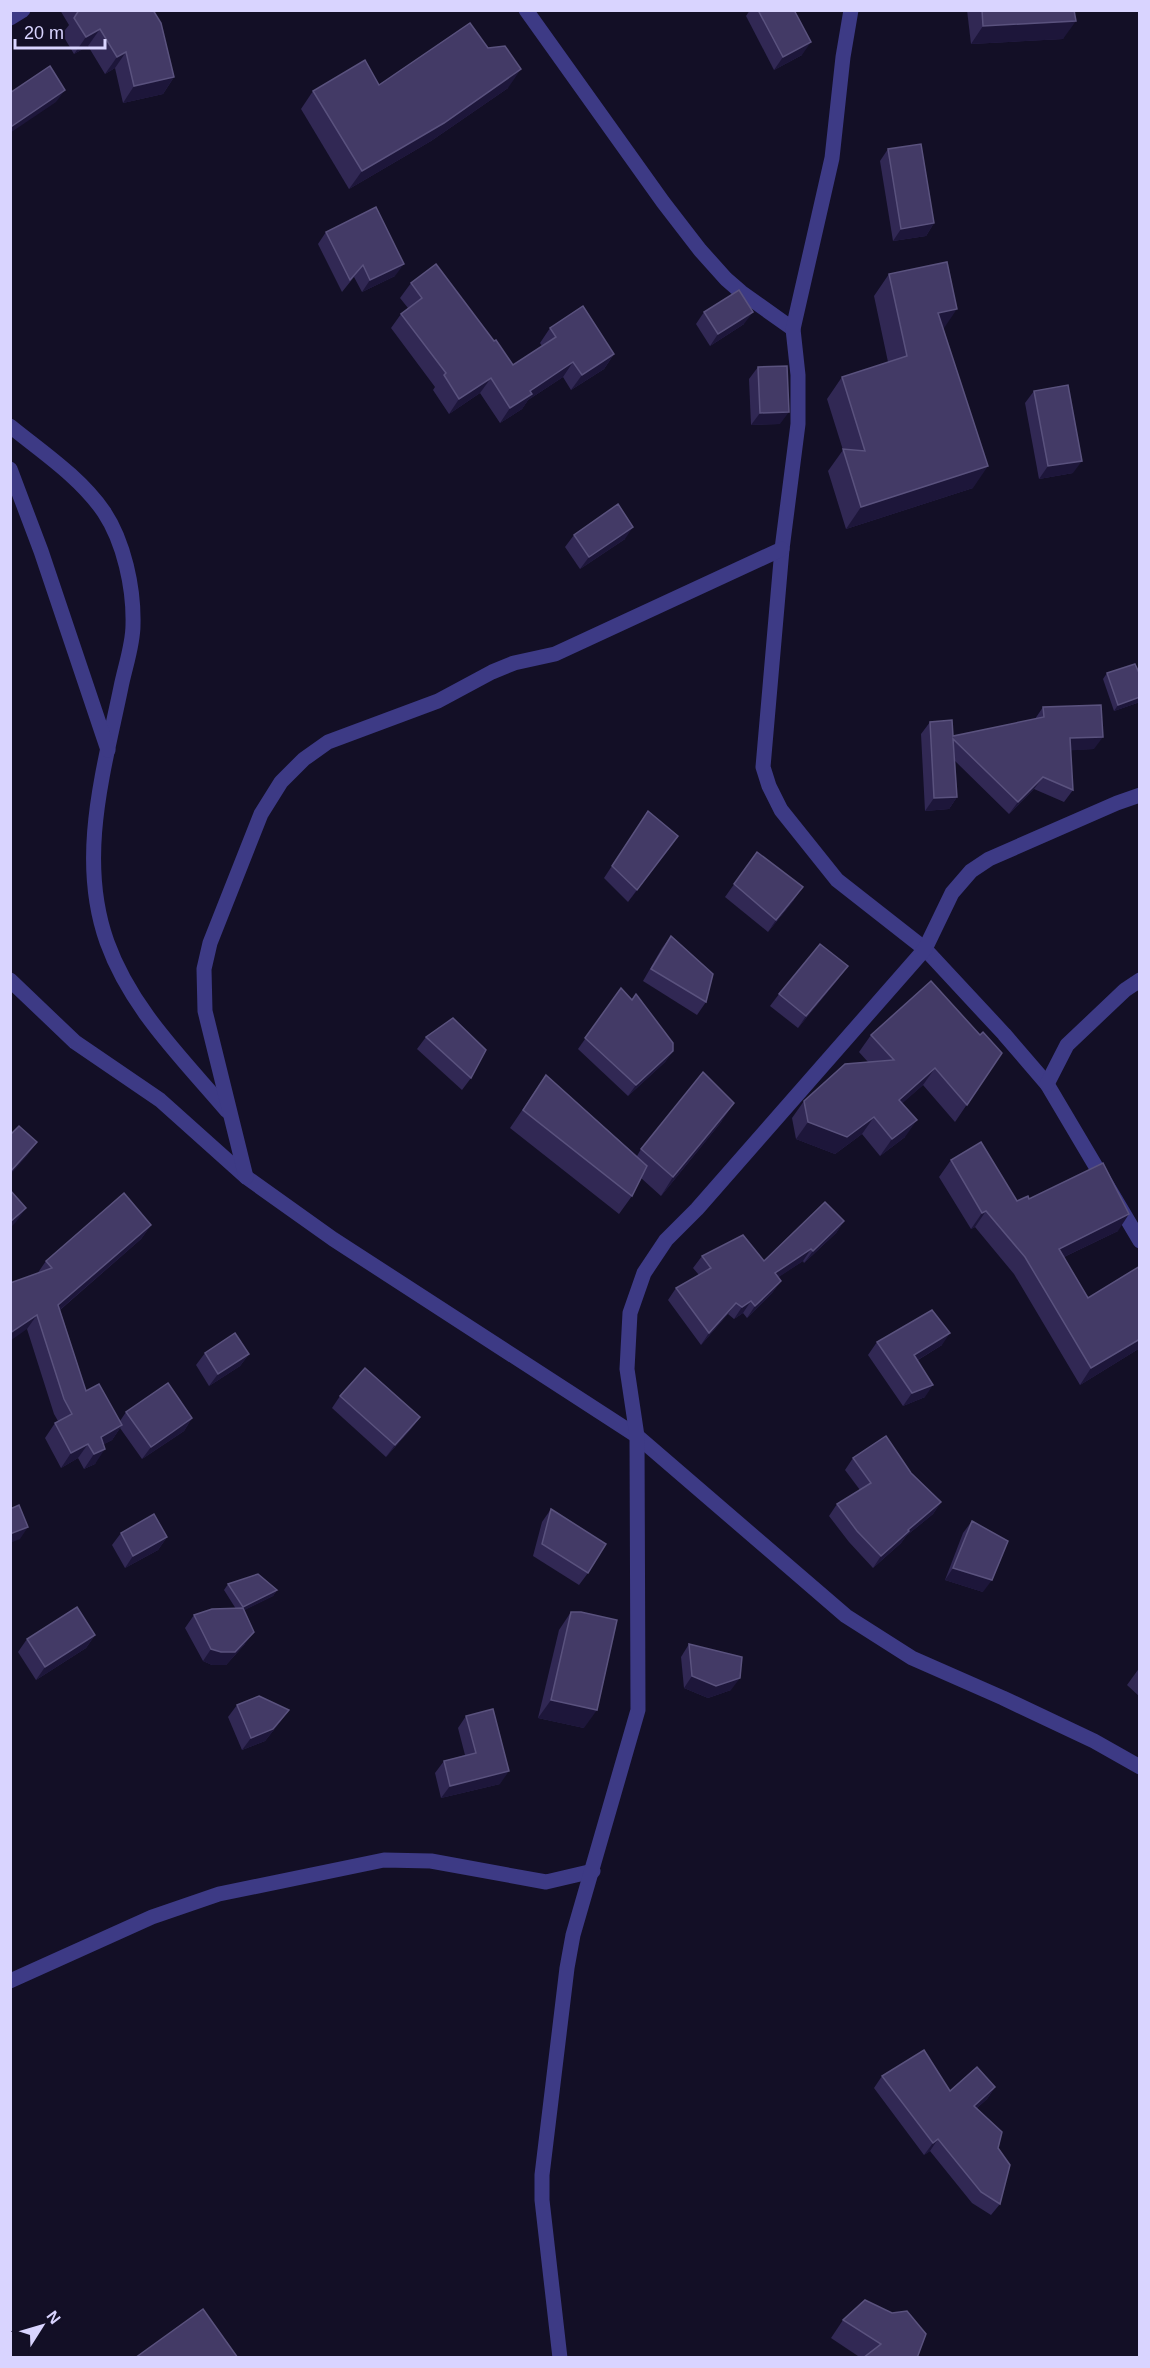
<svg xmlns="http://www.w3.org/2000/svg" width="1150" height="2368" font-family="Arial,sans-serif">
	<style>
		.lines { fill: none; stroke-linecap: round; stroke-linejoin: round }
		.minor { stroke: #3d3a85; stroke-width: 15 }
		.wall { fill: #312854 }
		.shaded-wall { fill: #1d163a }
		.building { fill: #433a66; stroke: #5a527e; stroke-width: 1.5 }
	</style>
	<rect width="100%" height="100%" fill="#130f26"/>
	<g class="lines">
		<!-- minor -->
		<g class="minor">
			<polyline points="526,10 663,202 700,250 726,279 741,292 793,329"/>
			<polyline points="851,10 843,57 832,158 793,329 798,375 798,424 782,549 763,767 769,786 781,810 837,880 925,949 1004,1034 1047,1084 1140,1241"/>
			<polyline points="10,18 23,10"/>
			<path d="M10,426C42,452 80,477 104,512C124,542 134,588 133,625C133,645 125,667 121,687C104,770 77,858 107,942C131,1009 182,1058 227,1111"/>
			<polyline points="10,469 41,551 108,750"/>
			<polyline points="10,980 75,1042 160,1100 246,1177 333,1239 637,1436 846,1616 912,1658 1003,1698 1094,1741 1140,1767"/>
			<polyline points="1047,1084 1067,1045 1125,990 1140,980"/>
			<polyline points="246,1177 205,1011 204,969 210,943 261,814 281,782 304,759 328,742 438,701 492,672 514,663 555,654 782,549"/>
			<polyline points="10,1981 152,1917 219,1894 384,1860 431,1861 546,1882 593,1871"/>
			<polyline points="560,2358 542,2200 542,2175 567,1968 573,1935 638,1710 637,1436 627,1369 630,1313 644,1273 666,1240 697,1209 925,949 952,893 971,871 989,859 1117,803 1140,795"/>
		</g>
	</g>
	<!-- wall -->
	<g class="wall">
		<polygon points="60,10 153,10 174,77 163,94 123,103 115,68 105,74 88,46 74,54 62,34 69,25"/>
		<polygon points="750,10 794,10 802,55 774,70 746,16"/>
		<polygon points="967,10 1074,10 1063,39 971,44"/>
		<polygon points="379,85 508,88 431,141 349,189 301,109 313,91"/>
		<polygon points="888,149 934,223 926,236 893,241 880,161"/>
		<polygon points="326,232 395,276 362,292 354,277 342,292 318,244"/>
		<polygon points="889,274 943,329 973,488 846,529 828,471 843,450 827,399 842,377 888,362 874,296"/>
		<polygon points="411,283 513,365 542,346 540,343 550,328 614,354 604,369 571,390 563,377 528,400 522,409 500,423 480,393 449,414 433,390 435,387 391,328 401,314 408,308 400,298"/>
		<polygon points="704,312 744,324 710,346 696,324"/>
		<polygon points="758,367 780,424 751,425 749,379"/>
		<polygon points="1034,391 1073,473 1039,479 1025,403"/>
		<polygon points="574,535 625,539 580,569 565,547"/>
		<polygon points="1107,673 1140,675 1140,702 1114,711 1103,679"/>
		<polygon points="1043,707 1094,749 1070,750 1073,790 1064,802 1034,789 1009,814 955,761 957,797 949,809 925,811 921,734 930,722 953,736 1035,719"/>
		<polygon points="648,811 678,836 628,902 604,878"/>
		<polygon points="757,852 794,900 768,932 725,897"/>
		<polygon points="671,936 706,1002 697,1015 643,981 662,948"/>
		<polygon points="839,978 798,1028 770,1006 779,994"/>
		<polygon points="621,988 673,1051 665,1062 628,1096 578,1049"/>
		<polygon points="871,1035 980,1035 1002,1053 955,1122 923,1085 902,1103 905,1137 880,1156 862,1134 835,1154 796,1139 792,1118 804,1101 868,1062 859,1052"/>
		<polygon points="426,1037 471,1078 462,1090 417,1049"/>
		<polygon points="546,1075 637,1156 641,1149 722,1121 661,1196 641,1178 632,1196 619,1214 510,1128"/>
		<polygon points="951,1160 1017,1201 1029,1199 1118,1231 1064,1257 1088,1298 1140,1266 1140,1348 1080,1385 1014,1274 975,1227 971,1229 939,1177"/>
		<polygon points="844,1221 836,1233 804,1263 803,1261 778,1277 781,1281 772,1293 747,1318 743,1313 734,1319 728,1314 701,1345 668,1300 676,1288 699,1275 693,1268 702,1256 764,1261"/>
		<polygon points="151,1225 141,1239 60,1310 86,1391 120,1421 126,1412 192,1418 184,1431 142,1459 120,1428 112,1440 104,1444 95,1464 84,1469 78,1458 61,1468 45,1438 55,1423 58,1421 54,1414 27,1329 37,1274 46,1261"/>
		<polygon points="877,1342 942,1345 918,1360 925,1397 903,1406 868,1355"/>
		<polygon points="205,1353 249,1354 240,1366 209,1386 196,1365"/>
		<polygon points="340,1396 420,1417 411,1429 386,1457 332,1408"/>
		<polygon points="853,1458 911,1473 941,1502 933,1514 906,1536 901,1543 873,1568 849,1542 829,1516 837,1504 860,1490 845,1470"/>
		<polygon points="551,1509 588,1573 579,1585 533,1556 542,1522"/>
		<polygon points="972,1521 983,1592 945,1580 963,1533"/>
		<polygon points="121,1533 167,1537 158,1550 125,1568 112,1545"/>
		<polygon points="228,1584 277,1590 273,1596 244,1610 245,1644 226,1665 212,1665 203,1661 185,1628 194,1615 236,1609 224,1590"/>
		<polygon points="571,1612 584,1728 538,1718 559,1630"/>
		<polygon points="95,1635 86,1648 36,1680 18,1652 27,1639"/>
		<polygon points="689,1644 731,1690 708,1698 684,1688 681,1657"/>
		<polygon points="1140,1667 1140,1697 1127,1685"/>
		<polygon points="237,1705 289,1710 280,1722 265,1741 242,1750 228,1717"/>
		<polygon points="466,1716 500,1784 441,1798 435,1773 444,1761 465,1755 458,1728"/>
		<polygon points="882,2076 950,2091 995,2087 987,2099 977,2108 998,2148 1000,2204 991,2215 972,2203 930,2151 924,2155 874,2088"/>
		<polygon points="843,2320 917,2358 861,2358 831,2338"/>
	</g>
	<!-- shaded-wall -->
	<g class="shaded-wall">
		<polygon points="1076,21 1063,39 971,44 983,26"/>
		<polygon points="100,29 88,46 74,54 86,37"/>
		<polygon points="811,42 802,55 774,70 783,57"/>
		<polygon points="126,52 115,68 105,74 117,57"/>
		<polygon points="521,69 508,88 431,141 349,189 362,171"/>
		<polygon points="174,77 163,94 123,103 134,86"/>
		<polygon points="65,90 56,102 10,133 10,128 12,126"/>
		<polygon points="934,223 926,236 893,241 901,229"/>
		<polygon points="404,264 395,276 362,292 370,280"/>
		<polygon points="957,309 942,331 938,313"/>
		<polygon points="753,312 744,324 710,346 718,334"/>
		<polygon points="614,354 604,369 571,390 582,375"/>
		<polygon points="573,362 563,377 528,400 522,409 500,423 510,408 530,391"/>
		<polygon points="491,378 480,393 449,414 459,399"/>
		<polygon points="789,412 780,424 751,425 760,413"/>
		<polygon points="1082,461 1073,473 1039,479 1048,466"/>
		<polygon points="988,466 973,488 846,529 861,507"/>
		<polygon points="633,527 625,539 580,569 589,557"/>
		<polygon points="1140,697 1140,702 1114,711 1118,705"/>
		<polygon points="1103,737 1094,749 1061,751 1070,738"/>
		<polygon points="1043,777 1034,789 1009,814 1018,802"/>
		<polygon points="957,797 949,809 925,811 934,798"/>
		<polygon points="678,836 670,848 628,902 637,890"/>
		<polygon points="803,887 794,900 768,932 776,920"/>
		<polygon points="848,966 839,978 798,1028 806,1016"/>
		<polygon points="673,1051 665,1062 628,1096 636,1085"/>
		<polygon points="935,1068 923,1085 887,1117 899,1100"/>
		<polygon points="734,1103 722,1121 661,1196 673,1177"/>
		<polygon points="874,1117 862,1134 835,1154 796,1139 808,1122"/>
		<polygon points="917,1120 905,1137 880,1156 892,1139"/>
		<polygon points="37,1142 27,1156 10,1175 10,1172"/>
		<polygon points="26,1208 16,1222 10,1228 10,1222"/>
		<polygon points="986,1211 975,1227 971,1229 982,1213"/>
		<polygon points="1129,1214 1118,1231 1047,1265 1059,1249"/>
		<polygon points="844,1221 836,1233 804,1263 813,1251"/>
		<polygon points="151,1225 141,1239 48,1320 58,1305"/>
		<polygon points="811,1249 803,1261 767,1285 775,1273"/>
		<polygon points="781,1281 772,1293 747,1318 755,1306"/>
		<polygon points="751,1301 743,1313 734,1319 742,1307"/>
		<polygon points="736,1303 728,1314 701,1345 709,1333"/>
		<polygon points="37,1315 27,1329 10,1341 10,1333"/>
		<polygon points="950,1333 942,1345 906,1367 914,1355"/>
		<polygon points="1140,1339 1140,1348 1080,1385 1091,1368"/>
		<polygon points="249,1354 240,1366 209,1386 218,1374"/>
		<polygon points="933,1385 925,1397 903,1406 912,1393"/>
		<polygon points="420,1417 411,1429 386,1457 395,1445"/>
		<polygon points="192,1418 184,1431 142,1459 151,1447"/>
		<polygon points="122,1425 112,1440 91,1451 101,1437"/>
		<polygon points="88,1444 78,1458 61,1468 71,1453"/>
		<polygon points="105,1449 95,1464 84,1469 94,1454"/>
		<polygon points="941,1502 933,1514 906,1536 901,1543 873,1568 881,1556 908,1530"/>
		<polygon points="28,1527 20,1539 10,1543 10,1534"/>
		<polygon points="167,1537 158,1550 125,1568 133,1556"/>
		<polygon points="953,1568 992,1580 983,1592 945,1580"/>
		<polygon points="277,1590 273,1596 239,1613 243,1607"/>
		<polygon points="254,1632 245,1644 226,1665 212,1665 203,1661 211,1649"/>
		<polygon points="95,1635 86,1648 36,1680 45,1667"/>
		<polygon points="692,1676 740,1678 731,1690 708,1698 684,1688"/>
		<polygon points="551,1700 597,1710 584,1728 538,1718"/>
		<polygon points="289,1710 280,1722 265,1741 242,1750 251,1738"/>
		<polygon points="509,1771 500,1784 441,1798 450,1786"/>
		<polygon points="995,2087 987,2099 966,2118 974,2106"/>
		<polygon points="938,2139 930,2151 924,2155 933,2143"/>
	</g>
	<!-- building -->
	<g class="building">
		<polygon points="79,10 153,10 161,23 174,77 134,86 126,52 117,57 100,29 86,37 74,18"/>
		<polygon points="758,10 794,10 811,42 783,57"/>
		<polygon points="982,10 1074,10 1076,21 983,26"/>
		<polygon points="470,23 488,48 505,46 521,69 444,123 362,171 313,91 365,60 379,85"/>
		<polygon points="50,66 65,90 12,126 10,124 10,93"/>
		<polygon points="921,144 934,223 901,229 888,149"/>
		<polygon points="376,207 404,264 370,280 363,265 350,280 326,232"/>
		<polygon points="947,262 957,309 938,313 988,466 861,507 843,449 865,451 842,377 907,356 889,274"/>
		<polygon points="436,264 494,341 496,340 513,365 556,337 550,328 583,306 614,354 582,375 573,362 530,391 532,394 510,408 491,378 459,399 444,375 446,373 401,314 422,298 411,283"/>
		<polygon points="739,290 753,312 718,334 704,312"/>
		<polygon points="787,366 789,412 760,413 758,367"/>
		<polygon points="1068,385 1082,461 1048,466 1034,391"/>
		<polygon points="618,504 633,527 589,557 574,535"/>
		<polygon points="1135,664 1140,675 1140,697 1118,705 1107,673"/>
		<polygon points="1101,705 1103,737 1070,738 1073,790 1043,777 1018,802 953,739 957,797 934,798 930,722 952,720 953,736 1044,717 1043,707"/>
		<polygon points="648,811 678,836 637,890 612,866"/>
		<polygon points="757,852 803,887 776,920 734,884"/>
		<polygon points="671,936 713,974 706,1002 651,969"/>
		<polygon points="820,944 848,966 806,1016 779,994"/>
		<polygon points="931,981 980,1035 983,1032 1002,1053 967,1105 935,1068 899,1100 917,1120 892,1139 874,1117 847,1137 808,1122 804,1101 845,1064 894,1060 871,1035"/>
		<polygon points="621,988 632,1000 636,994 673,1043 673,1051 636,1085 585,1038"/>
		<polygon points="453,1018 486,1050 471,1078 426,1037"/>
		<polygon points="703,1072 734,1103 673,1177 641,1149"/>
		<polygon points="546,1075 647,1166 632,1196 523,1110"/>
		<polygon points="19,1126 37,1142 10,1172 10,1135"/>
		<polygon points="981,1142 1017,1201 1028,1196 1029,1199 1103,1163 1129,1214 1059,1249 1088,1298 1140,1266 1140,1339 1091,1368 1025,1257 986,1211 982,1213 951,1160"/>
		<polygon points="10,1190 26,1208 10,1222"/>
		<polygon points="124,1193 151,1225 58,1305 86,1391 99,1384 122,1425 101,1437 105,1449 94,1454 88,1444 71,1453 55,1423 72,1414 64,1399 37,1315 10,1333 10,1283 52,1268 46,1261"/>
		<polygon points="825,1202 844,1221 813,1251 811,1249 775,1273 781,1281 755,1306 751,1301 742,1307 736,1303 709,1333 676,1288 711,1268 702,1256 743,1235 764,1261"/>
		<polygon points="932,1310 950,1333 914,1355 933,1385 912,1393 877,1342"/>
		<polygon points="235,1333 249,1354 218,1374 205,1353"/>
		<polygon points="365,1368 420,1417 395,1445 340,1396"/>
		<polygon points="168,1383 192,1418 151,1447 126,1412"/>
		<polygon points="886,1436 911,1473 941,1502 908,1530 909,1531 881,1556 857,1531 837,1504 871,1483 853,1458"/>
		<polygon points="19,1505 28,1527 10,1534 10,1509"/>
		<polygon points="551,1509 606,1544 588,1573 542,1544"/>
		<polygon points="154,1514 167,1537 133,1556 121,1533"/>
		<polygon points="972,1521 1008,1541 992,1580 953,1568"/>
		<polygon points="258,1574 277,1590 243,1607 228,1584"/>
		<polygon points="77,1607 95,1635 45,1667 27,1639"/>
		<polygon points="243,1608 254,1632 235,1652 221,1652 211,1649 194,1615 212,1609"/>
		<polygon points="571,1612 581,1612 617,1620 597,1710 551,1700"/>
		<polygon points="689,1644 742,1657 740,1678 716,1686 692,1676"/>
		<polygon points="259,1696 289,1710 273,1729 251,1738 237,1705"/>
		<polygon points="493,1709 509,1771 450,1786 444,1761 476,1753 466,1716"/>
		<polygon points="924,2050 950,2091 977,2067 995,2087 974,2106 1002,2132 998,2148 1010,2165 1000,2204 981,2192 938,2139 933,2143 882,2076"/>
		<polygon points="865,2300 892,2313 907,2311 926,2334 917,2358 863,2358 881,2344 843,2320"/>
		<polygon points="203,2309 238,2358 135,2358"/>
	</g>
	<!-- border -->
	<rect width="1150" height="2368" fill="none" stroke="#d9d4ff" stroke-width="24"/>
	<!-- north arrow -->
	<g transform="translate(42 2326) rotate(53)" stroke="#130f26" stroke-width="4.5" paint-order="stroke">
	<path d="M0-4.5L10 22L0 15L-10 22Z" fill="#d9d4ff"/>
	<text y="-9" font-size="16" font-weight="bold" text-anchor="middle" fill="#d9d4ff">N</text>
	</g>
	<!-- scale -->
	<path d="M15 39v9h90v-9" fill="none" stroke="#d9d4ff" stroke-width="3"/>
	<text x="24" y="39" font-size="18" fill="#d9d4ff" stroke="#130f26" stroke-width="4.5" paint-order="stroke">20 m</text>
</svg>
